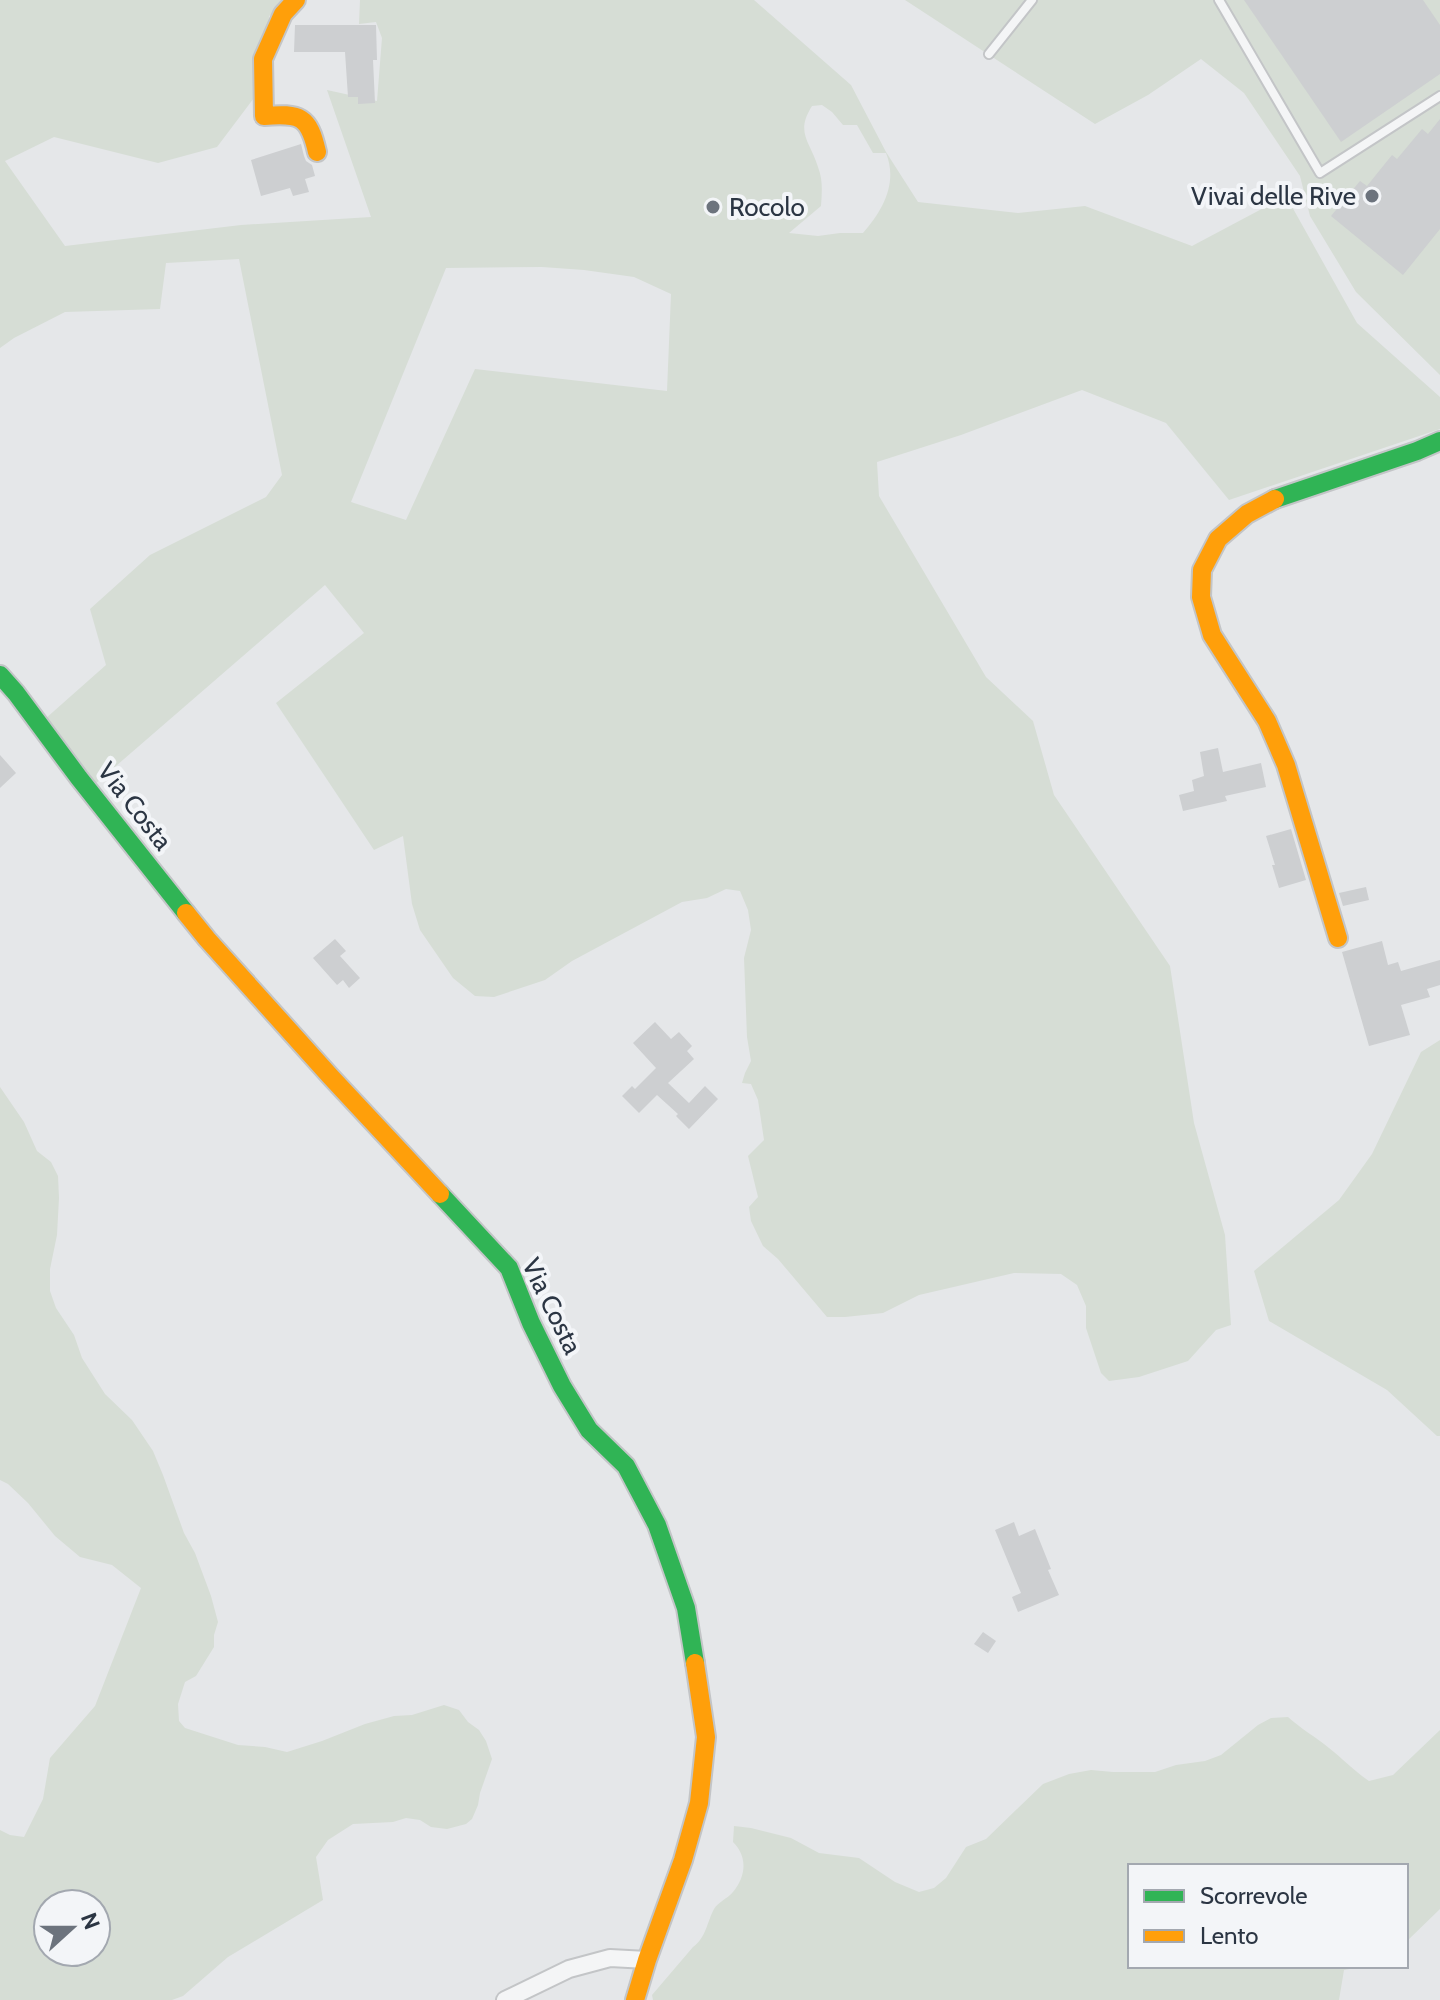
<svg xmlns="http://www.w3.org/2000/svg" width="1440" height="2000" font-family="Cabin,sans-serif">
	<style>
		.green { fill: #d6ddd5; fill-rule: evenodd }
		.building { fill: #cdcfd1 }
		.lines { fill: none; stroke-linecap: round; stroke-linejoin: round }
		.lane-casing { stroke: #c3c5c7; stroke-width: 12 }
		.street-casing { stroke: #c3c5c7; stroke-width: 20 }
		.fast-casing { stroke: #c3c5c7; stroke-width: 22 }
		.slow-casing { stroke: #c3c5c7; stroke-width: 22 }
		.lane { stroke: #f4f5f6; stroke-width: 8 }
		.street { stroke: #f4f5f6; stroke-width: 16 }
		.fast { stroke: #30b455; stroke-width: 18 }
		.slow { stroke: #ff9f0a; stroke-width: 18 }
		.poi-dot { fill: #6c737d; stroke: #f3f5f8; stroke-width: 3 }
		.labels { text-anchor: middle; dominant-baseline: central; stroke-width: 8; stroke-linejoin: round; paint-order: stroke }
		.poi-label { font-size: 26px; fill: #2b3543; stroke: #f3f5f8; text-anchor: end }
		.street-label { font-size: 26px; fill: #2b3543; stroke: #f3f5f8 }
	</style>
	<rect width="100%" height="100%" fill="#e5e7e9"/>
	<!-- green -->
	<g class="green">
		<path d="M0,0H296L269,16L266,82L217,147L158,163L54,137L5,161L65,246L241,225L371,217L327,90L377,101L382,38L376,22L359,24L360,0H754L851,85L886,152L918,202L1018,213L1085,206L1192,246L1286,196L1357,323L1440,397V429L1229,500L1166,423L1082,390L961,435L877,462L879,496L986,677L1033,721L1054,795L1170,966L1194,1123L1225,1235L1231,1325L1216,1330L1188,1361L1139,1377L1109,1381L1101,1373L1086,1328V1306L1077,1285L1061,1274L1014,1273L919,1295L883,1313L845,1317H827L778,1259L763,1246L751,1221L749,1207L758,1197L748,1156L764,1140L758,1100L751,1084L742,1083L745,1073L751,1061L747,1037L744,958L751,930L748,910L740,891L726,889L707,898L682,902L572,961L545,980L494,997L475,996L453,978L420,930L412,904L403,836L374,850L276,703L364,633L325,585L94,785L45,719L106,665L90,609L150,555L266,497L282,475L239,259L166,263L160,309L65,312L14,338L0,348ZM822,105L832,112L843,125H857L873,153H886C898,183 883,210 863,233H840L818,236L789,233L821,206C822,192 823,180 818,167C810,141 795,133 812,106ZM542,267L584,270L634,277L671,294L667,391L475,369L406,520L351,502L446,268Z"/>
		<polygon points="905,0 1440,0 1440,375 1356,292 1310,216 1300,176 1244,93 1201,59 1148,95 1095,124"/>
		<polygon points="1440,1040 1440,1436 1437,1436 1387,1390 1269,1321 1254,1271 1339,1200 1372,1154 1421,1052"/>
		<path d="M0,1087L24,1122L37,1151L51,1162L58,1176L59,1198L57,1235L50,1269V1291L56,1308L74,1335L82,1358L105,1394L132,1420L153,1451L163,1475L184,1533L195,1553L211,1596L218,1622L214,1635V1647L196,1676L185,1682L178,1704L179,1721L185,1728L238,1745L265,1747L287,1752L322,1741L365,1724L394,1716L412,1715L444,1705L459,1710L468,1722L479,1730L486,1741L492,1759L480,1793L478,1805L472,1819L466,1824L447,1829L431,1827L420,1820L406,1818L393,1822L353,1824L328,1840L316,1857L323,1900L228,1957L183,1996L172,2000H0V1830L10,1835L24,1837L43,1799L50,1758L95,1706L141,1588L112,1565L80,1557L55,1536L28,1503L8,1484L0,1480ZM48,1904H96V1952H48Z"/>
		<path d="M1288,1717C1301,1729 1316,1737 1329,1748C1343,1759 1354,1771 1369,1781L1393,1775L1440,1730V1909L1406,1942V1866H1130V1966H1365L1344,1970L1339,2000H653L652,1995L693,1947C706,1938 707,1922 714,1909C718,1902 727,1899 733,1892C746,1876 748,1857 733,1842L734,1826L751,1828L791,1838L819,1853L859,1858L895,1882L919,1892L934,1888L946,1878L966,1847L986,1839L1043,1784L1069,1774L1091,1770L1113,1772H1155L1176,1765L1205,1761L1221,1755L1258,1725L1271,1718Z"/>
	</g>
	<!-- building -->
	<g class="building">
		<polygon points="1244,0 1423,0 1440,25 1440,74 1341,142"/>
		<polygon points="295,25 376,25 377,60 373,60 375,103 358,104 358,97 348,97 345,52 294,52"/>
		<polygon points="1440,119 1440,229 1403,275 1331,216 1360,181 1367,186 1392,155 1397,159 1422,129 1428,134"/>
		<polygon points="301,144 304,156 306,161 312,165 315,176 305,179 309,192 293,196 290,188 261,196 251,160"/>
		<polygon points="1218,748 1223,772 1261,763 1266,787 1225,796 1227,801 1183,811 1179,795 1194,791 1192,780 1204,776 1200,752"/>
		<polygon points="0,755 16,773 0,788"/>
		<polygon points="1291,829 1306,880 1279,888 1272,865 1275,865 1266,836"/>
		<polygon points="1366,887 1369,900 1343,906 1339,893"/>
		<polygon points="335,939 346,951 340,956 360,978 349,988 343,980 337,985 313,958"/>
		<polygon points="1382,941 1388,965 1398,962 1401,971 1440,960 1440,985 1427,989 1430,997 1401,1005 1410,1035 1369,1046 1342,952"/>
		<polygon points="655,1022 671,1039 679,1032 692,1046 687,1051 694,1059 668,1083 689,1103 705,1086 718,1099 689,1129 676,1116 678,1114 657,1095 639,1113 622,1096 632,1086 635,1089 656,1068 633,1043"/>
		<polygon points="1014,1522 1019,1536 1035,1529 1051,1569 1048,1570 1059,1595 1018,1612 1012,1597 1021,1593 995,1530"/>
		<polygon points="983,1632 996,1641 988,1653 974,1644"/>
	</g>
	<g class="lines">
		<defs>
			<g id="lane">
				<polyline points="1219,0 1320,173 1440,96"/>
				<polyline points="989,54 1032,0"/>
			</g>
			<polyline id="street" points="505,2000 569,1969 610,1958 647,1960"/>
			<g id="fast">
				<polyline points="1275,499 1417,451 1440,441"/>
				<polyline points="0,675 16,693 79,778 186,913"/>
				<polyline points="440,1194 509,1268 531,1323 562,1386 589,1430 626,1466 657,1525 686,1608 695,1663"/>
			</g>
			<g id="slow">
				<path d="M296,0L283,14L263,59L264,116C300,113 309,116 317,152"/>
				<polyline points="1275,499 1247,514 1218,539 1202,570 1201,597 1212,635 1267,721 1286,765 1338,938"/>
				<polyline points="186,913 207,939 330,1076 440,1194"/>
				<polyline points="635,2000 647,1960 683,1860 699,1803 706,1737 695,1663"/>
			</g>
		</defs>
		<!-- lane casing -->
		<use href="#lane" class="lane-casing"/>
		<!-- street casing -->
		<use href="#street" class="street-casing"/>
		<!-- fast casing -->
		<use href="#fast" class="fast-casing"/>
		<!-- slow casing -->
		<use href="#slow" class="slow-casing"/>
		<!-- lane -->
		<use href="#lane" class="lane"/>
		<!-- street -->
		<use href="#street" class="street"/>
		<!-- fast -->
		<use href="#fast" class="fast"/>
		<!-- slow -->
		<use href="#slow" class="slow"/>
	</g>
	<!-- markers -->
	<g class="poi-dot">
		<circle cx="1372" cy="196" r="8"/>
		<circle cx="713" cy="207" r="8"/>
	</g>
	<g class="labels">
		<!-- poi labels -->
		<g class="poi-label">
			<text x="1356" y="196">Vivai delle Rive</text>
			<text x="729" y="207" text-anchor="start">Rocolo</text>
		</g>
		<!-- street labels -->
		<g class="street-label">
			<text transform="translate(135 806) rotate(52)">Via Costa</text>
			<text transform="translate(552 1306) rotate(64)">Via Costa</text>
		</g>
	</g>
	<!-- legend -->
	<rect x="1128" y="1864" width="280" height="104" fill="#f3f5f8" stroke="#a3a8b0" stroke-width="2"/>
	<rect x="1144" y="1890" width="40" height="12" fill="#30b455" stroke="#a3a8b0" stroke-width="2"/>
	<text x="1200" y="1904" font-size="24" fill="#2b3543">Scorrevole</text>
	<rect x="1144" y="1930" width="40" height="12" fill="#ff9f0a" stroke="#a3a8b0" stroke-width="2"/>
	<text x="1200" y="1944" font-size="24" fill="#2b3543">Lento</text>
	<!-- north arrow -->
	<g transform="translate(72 1928) rotate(69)"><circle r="38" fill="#f3f5f8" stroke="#a3a8b0" stroke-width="2"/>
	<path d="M0-6L14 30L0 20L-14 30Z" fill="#6c737d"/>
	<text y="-12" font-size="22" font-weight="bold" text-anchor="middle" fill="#2b3543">N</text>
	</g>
</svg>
